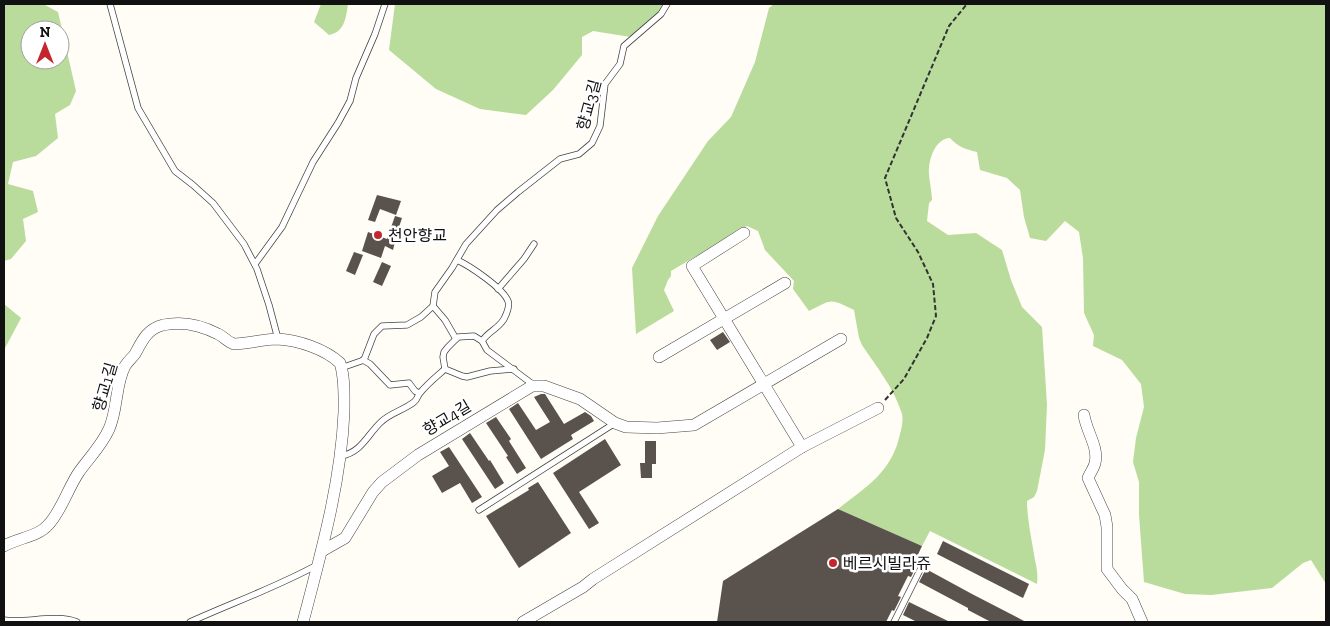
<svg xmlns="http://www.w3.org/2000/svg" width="1330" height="626" font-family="'Zilla Slab','Noto Sans KR',serif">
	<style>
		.forest { fill: #b9dc9c; fill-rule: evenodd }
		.building { fill: #5a524d }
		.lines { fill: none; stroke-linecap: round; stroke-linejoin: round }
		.service-casing { stroke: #444; stroke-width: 7 }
		.minor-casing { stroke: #444; stroke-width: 12 }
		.path { stroke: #333; stroke-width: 2; stroke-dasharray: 5 2.5; stroke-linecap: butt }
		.service { stroke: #fff; stroke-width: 5.5 }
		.minor { stroke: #fff; stroke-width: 11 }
		.poi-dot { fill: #c4262e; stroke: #fff; stroke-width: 2 }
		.labels { text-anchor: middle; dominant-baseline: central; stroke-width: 5; stroke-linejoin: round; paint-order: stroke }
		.street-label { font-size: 16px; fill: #111; stroke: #fff }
		.poi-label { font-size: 16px; fill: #111; stroke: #fff; text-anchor: start }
	</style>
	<rect width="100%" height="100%" fill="#fffdf5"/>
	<!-- forest -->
	<g class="forest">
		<path d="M4,4H45V5L58,12L76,91L70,105L55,114L58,138L36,156L13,162L8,184L33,191L38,212L23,219L26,241L11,259L4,261ZM30,30H60V60H30Z"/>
		<path d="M321,4H348C346,17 345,32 329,35L314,22Z"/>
		<polygon points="395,4 668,4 662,18 637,38 593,31 582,37 582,55 553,90 526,115 480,109 436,89 389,50"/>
		<path d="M774,4H1326V584L1311,560L1303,563L1272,588L1211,595L1185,594L1144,582L1139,515V482L1133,462L1136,438L1144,407L1141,384L1122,360L1093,346L1094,335L1084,313L1083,258L1079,232L1065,221L1046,241L1030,238L1024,217L1020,190L1007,178L980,170L977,152C965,149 958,147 950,138C936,139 930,156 929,168C928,175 932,191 932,200L929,203L927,221L948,235L976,233L1002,250L1011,280L1022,307L1042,327L1047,405L1045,450L1037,491L1034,497L1027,501C1027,519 1032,541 1035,560C1037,569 1038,575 1037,584L930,531L922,546L838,509C867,486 892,472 900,434C902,427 904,417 901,411C893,387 876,366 862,345L859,338L854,310C829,298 833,299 809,311L793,289L794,281L765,250L758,231L747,226L671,271V276L668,280L664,290L674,311L636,334L632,268L658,216L708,141L731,117L755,62L769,8Z"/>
		<polygon points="4,304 21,318 4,350"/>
	</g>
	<!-- building -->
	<g class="building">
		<polygon points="377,195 401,201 396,215 380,209 375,222 368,220"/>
		<polygon points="395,216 402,218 394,242 395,242 393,250 385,246 381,258 362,251 368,232 387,239"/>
		<polygon points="354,252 363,255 355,275 346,271"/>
		<polygon points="382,262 391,266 382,286 373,282"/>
		<polygon points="723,332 730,342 717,350 710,340"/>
		<polygon points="541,394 545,394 564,424 585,412 591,416 594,421 571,435 573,439 541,459 509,409 518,403 536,430 550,422 534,397"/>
		<polygon points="496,417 511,439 509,441 526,468 517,474 506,457 508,456 486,423"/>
		<polygon points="470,433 489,461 490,460 504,483 495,489 462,439"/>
		<polygon points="605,439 621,465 579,492 599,523 589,529 553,473"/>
		<polygon points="645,441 656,441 656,464 652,464 652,478 641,478 640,463 645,463"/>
		<polygon points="449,447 482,497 472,503 460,483 442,493 432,476 449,466 440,452"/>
		<polygon points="538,482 571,533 519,568 486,516 529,490 528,488"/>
		<polygon points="838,509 922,546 914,563 917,565 911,577 908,576 898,596 901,597 894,611 892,610 886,622 717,622 723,581"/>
		<polygon points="943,541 1029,584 1023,598 937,554"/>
		<polygon points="926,569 972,594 1026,622 991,622 968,610 968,608 919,582"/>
		<polygon points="909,602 950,622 917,622 903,615"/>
	</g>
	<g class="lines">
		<defs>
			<g id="service">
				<polyline points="110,4 138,108 175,171 193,185 213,203 244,244 257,269 269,305 278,339"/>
				<path d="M457,260C470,266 503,288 508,301C510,306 506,315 504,319C498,329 489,331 482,341"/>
				<polyline points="255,264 282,227 313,162 338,123 350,101 356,78 375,34 385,4"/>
				<polyline points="498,289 524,259 534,244"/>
				<polyline points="433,306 445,320 456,339"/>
				<polyline points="363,360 370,364 390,385 409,383 415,391 419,393"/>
				<polyline points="341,368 364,360 374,334 382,326 407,325 421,317 433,306 435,292 452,268 466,244 497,210 518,192 560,159 579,154 592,143 600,126 605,84 620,64 624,46 661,14 667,4"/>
				<polyline points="445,369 443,357 444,352 448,347 458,337 474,336 482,341 487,350 535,386"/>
				<path d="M341,456C362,452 367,435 381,422C390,413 404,410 414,402C418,399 417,396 420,393C427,384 437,376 445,369L462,376L467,377L490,371L514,369"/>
				<polyline points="479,510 615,423"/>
				<path d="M4,620C26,623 57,614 77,622"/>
				<path d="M190,622C232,603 277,587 317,565"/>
				<polyline points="894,622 924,562"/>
			</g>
			<g id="minor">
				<polyline points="744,233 692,266 802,447"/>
				<polyline points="659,357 785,283"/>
				<path d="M1084,415C1086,431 1099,447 1095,463C1094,468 1090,473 1088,478L1105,515L1107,527V569L1122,589L1132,599L1142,622"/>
				<path d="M4,546C17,538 38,537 48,525C61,512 68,488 79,472C89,458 102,445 109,429C118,409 115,385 125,366C128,361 132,358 135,354C142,341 147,329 163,325C182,321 201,325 218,334C224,337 228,342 234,344C249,344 263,339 277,339C298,340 325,349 340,363C345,378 344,396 344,412C341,483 321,553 303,622"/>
				<polyline points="322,551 345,538 373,492 382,482 418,455 532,386 544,386 580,399 615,423 626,427 657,428 694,425 841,339"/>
				<polyline points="523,622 583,587 593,579 802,447 878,408"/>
			</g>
		</defs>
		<!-- service casing -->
		<use href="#service" class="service-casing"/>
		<!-- minor casing -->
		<use href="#minor" class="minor-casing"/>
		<!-- path -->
		<polyline class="path" points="885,400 904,379 927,338 936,316 933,284 918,252 896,218 885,178 949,26 967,4"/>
		<!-- service -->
		<use href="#service" class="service"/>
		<!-- minor -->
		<use href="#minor" class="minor"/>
	</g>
	<!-- markers -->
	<g class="poi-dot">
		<circle cx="378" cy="235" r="5"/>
		<circle cx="833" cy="563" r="5"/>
	</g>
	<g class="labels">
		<!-- street labels -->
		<g class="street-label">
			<text transform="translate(589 105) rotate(-75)">향교3길</text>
			<text transform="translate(105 387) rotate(-74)">향교1길</text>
			<text transform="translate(447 418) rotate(-31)">향교4길</text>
		</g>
		<!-- poi labels -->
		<g class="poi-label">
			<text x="388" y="235">천안향교</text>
			<text x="843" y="563">베르시빌라쥬</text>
		</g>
	</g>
	<!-- border -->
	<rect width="1330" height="626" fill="none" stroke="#111111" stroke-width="10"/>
	<!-- north arrow -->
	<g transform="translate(45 45)"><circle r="24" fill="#ffffff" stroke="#a0a0a0"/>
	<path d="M0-4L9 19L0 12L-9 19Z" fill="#c4262e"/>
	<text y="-8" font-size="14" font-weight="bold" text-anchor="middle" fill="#111111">N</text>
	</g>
</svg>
